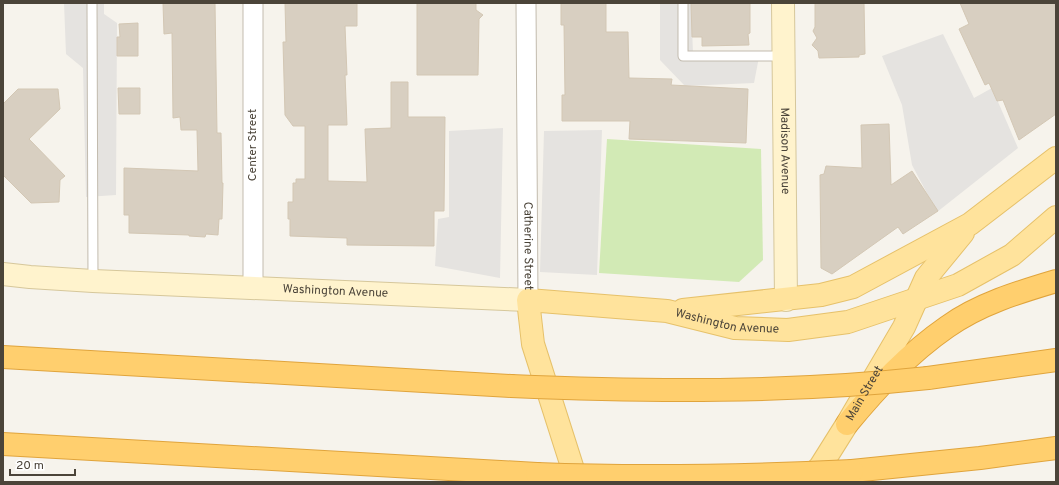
<svg xmlns="http://www.w3.org/2000/svg" width="1059" height="485" font-family="Overpass,sans-serif">
	<style>
		.green { fill: #d2eab5 }
		.parking { fill: #e5e3e0 }
		.building { fill: #d8cfc1; stroke: #d3c7b4 }
		.lines { fill: none; stroke-linecap: round; stroke-linejoin: round }
		.lane-casing { stroke: #c2bbae; stroke-width: 11 }
		.street-casing { stroke: #c2bbae; stroke-width: 21 }
		.secondary-casing { stroke: #d6c79b; stroke-width: 24 }
		.primary-casing { stroke: #e6c16a; stroke-width: 24 }
		.highway-casing { stroke: #e0a43c; stroke-width: 24 }
		.lane { stroke: #fff; stroke-width: 9 }
		.street { stroke: #fff; stroke-width: 19 }
		.secondary { stroke: #fff3cd; stroke-width: 22 }
		.primary { stroke: #ffe39c; stroke-width: 22 }
		.highway { stroke: #ffcf6e; stroke-width: 22 }
		.highway-bridge-casing { stroke: #e0a43c; stroke-width: 24; stroke-linecap: butt }
		.highway-bridge { stroke: #ffcf6e; stroke-width: 22 }
		.labels { text-anchor: middle; dominant-baseline: central; stroke-width: 3; stroke-linejoin: round; paint-order: stroke }
		.street-label { font-size: 12px; fill: #4b4439; stroke: #fff }
	</style>
	<rect width="100%" height="100%" fill="#f6f3ec"/>
	<!-- green -->
	<polygon class="green" points="607,139 761,149 763,260 739,282 599,273"/>
	<!-- parking -->
	<g class="parking">
		<polygon points="64,3 104,3 104,14 117,23 116,195 86,197 83,68 66,54"/>
		<polygon points="660,3 691,3 693,53 759,57 754,83 685,86 660,60"/>
		<polygon points="943,34 974,98 992,88 1018,148 937,212 912,165 902,105 882,56"/>
		<polygon points="503,128 500,278 435,266 438,219 449,217 449,131"/>
		<polygon points="602,130 597,275 540,272 544,131"/>
	</g>
	<!-- building -->
	<g class="building">
		<polygon points="163,3 215,3 217,133 221,133 222,183 223,183 222,219 219,219 218,235 206,234 205,237 189,236 189,235 129,233 129,215 124,215 124,168 198,171 197,130 181,130 180,117 173,118 172,33 164,34"/>
		<polygon points="285,3 357,3 357,26 345,26 347,75 345,75 347,125 328,125 328,181 367,182 365,129 391,128 391,82 408,82 408,117 445,117 444,211 434,211 434,246 347,245 347,238 290,236 290,219 288,219 288,202 293,202 293,183 296,183 296,179 305,179 305,126 293,126 285,115 283,42 286,42"/>
		<polygon points="417,3 476,3 476,10 483,15 479,19 478,75 417,75"/>
		<polygon points="561,3 606,3 606,32 628,32 629,78 672,79 671,85 748,89 746,143 629,139 630,121 562,121 562,95 565,95 564,25 561,25"/>
		<polygon points="691,3 750,3 750,33 748,34 749,45 702,46 702,37 692,37"/>
		<polygon points="815,3 864,3 865,54 859,55 859,57 819,58 818,51 812,45 817,38 813,31 815,27"/>
		<polygon points="960,3 1055,3 1056,12 1056,114 1019,140 1003,100 997,101 989,83 985,85 959,29 969,24"/>
		<polygon points="138,23 138,56 117,56 117,37 120,37 119,24"/>
		<polygon points="118,88 140,88 140,114 119,114"/>
		<polygon points="18,89 58,89 60,109 29,139 65,176 60,180 59,202 31,203 3,175 3,104"/>
		<polygon points="889,124 891,185 912,171 938,211 903,234 898,227 832,274 821,268 820,175 824,174 826,166 862,168 861,125"/>
	</g>
	<g class="lines">
		<defs>
			<g id="lane">
				<polyline points="92,3 93,281"/>
				<polyline points="683,3 683,56 784,56"/>
			</g>
			<g id="street">
				<polyline points="253,3 253,288"/>
				<path id="s1" d="M526,3L528,300"/>
			</g>
			<g id="secondary">
				<path id="s2" d="M783,3L786,300"/>
				<path id="s3" d="M3,274L30,277L93,281L528,300"/>
			</g>
			<g id="primary">
				<polyline points="683,310 821,295 853,287 970,224 1056,158"/>
				<path id="s4" d="M577,482L533,344L528,300L667,311L735,328L788,330L848,322L958,285L1012,255L1056,217"/>
				<path id="s5" d="M804,482L820,467L847,424L904,327L926,278L963,233"/>
			</g>
			<g id="highway">
				<polyline points="3,357 511,386"/>
				<polyline points="928,378 1056,360"/>
				<path d="M847,424C877,388 908,354 947,327C979,304 1019,292 1056,281"/>
				<polyline points="3,444 537,474"/>
				<polyline points="852,471 980,458 1056,448"/>
			</g>
		</defs>
		<!-- lane casing -->
		<use href="#lane" class="lane-casing"/>
		<!-- street casing -->
		<use href="#street" class="street-casing"/>
		<!-- secondary casing -->
		<use href="#secondary" class="secondary-casing"/>
		<!-- primary casing -->
		<use href="#primary" class="primary-casing"/>
		<!-- highway casing -->
		<use href="#highway" class="highway-casing"/>
		<!-- lane -->
		<use href="#lane" class="lane"/>
		<!-- street -->
		<use href="#street" class="street"/>
		<!-- secondary -->
		<use href="#secondary" class="secondary"/>
		<!-- primary -->
		<use href="#primary" class="primary"/>
		<!-- highway -->
		<use href="#highway" class="highway"/>
		<defs>
			<g id="highway-bridge">
				<path d="M511,386C650,392 789,393 928,378"/>
				<path d="M537,474C643,478 747,476 852,471"/>
			</g>
		</defs>
		<!-- highway-bridge casing -->
		<use href="#highway-bridge" class="highway-bridge-casing"/>
		<!-- highway-bridge -->
		<use href="#highway-bridge" class="highway-bridge"/>
	</g>
	<g class="labels">
		<!-- street labels -->
		<g class="street-label">
			<text transform="translate(253 145) rotate(-90)">Center Street</text>
			<text stroke="none"><textPath href="#s2" startOffset="148">Madison Avenue</textPath></text>
			<text stroke="none"><textPath href="#s1" startOffset="243">Catherine Street</textPath></text>
			<text stroke="none"><textPath href="#s3" startOffset="333">Washington Avenue</textPath></text>
			<text stroke="none"><textPath href="#s4" startOffset="390">Washington Avenue</textPath></text>
			<text stroke="none"><textPath href="#s5" startOffset="108">Main Street</textPath></text>
		</g>
	</g>
	<!-- border -->
	<rect width="1059" height="485" fill="none" stroke="#4b4439" stroke-width="8"/>
	<!-- scale -->
	<path d="M10 469v6h65v-6" fill="none" stroke="#4b4439" stroke-width="2"/>
	<text x="16" y="469" font-size="12" fill="#4b4439" stroke="#ffffff" stroke-width="3" paint-order="stroke">20 m</text>
</svg>
